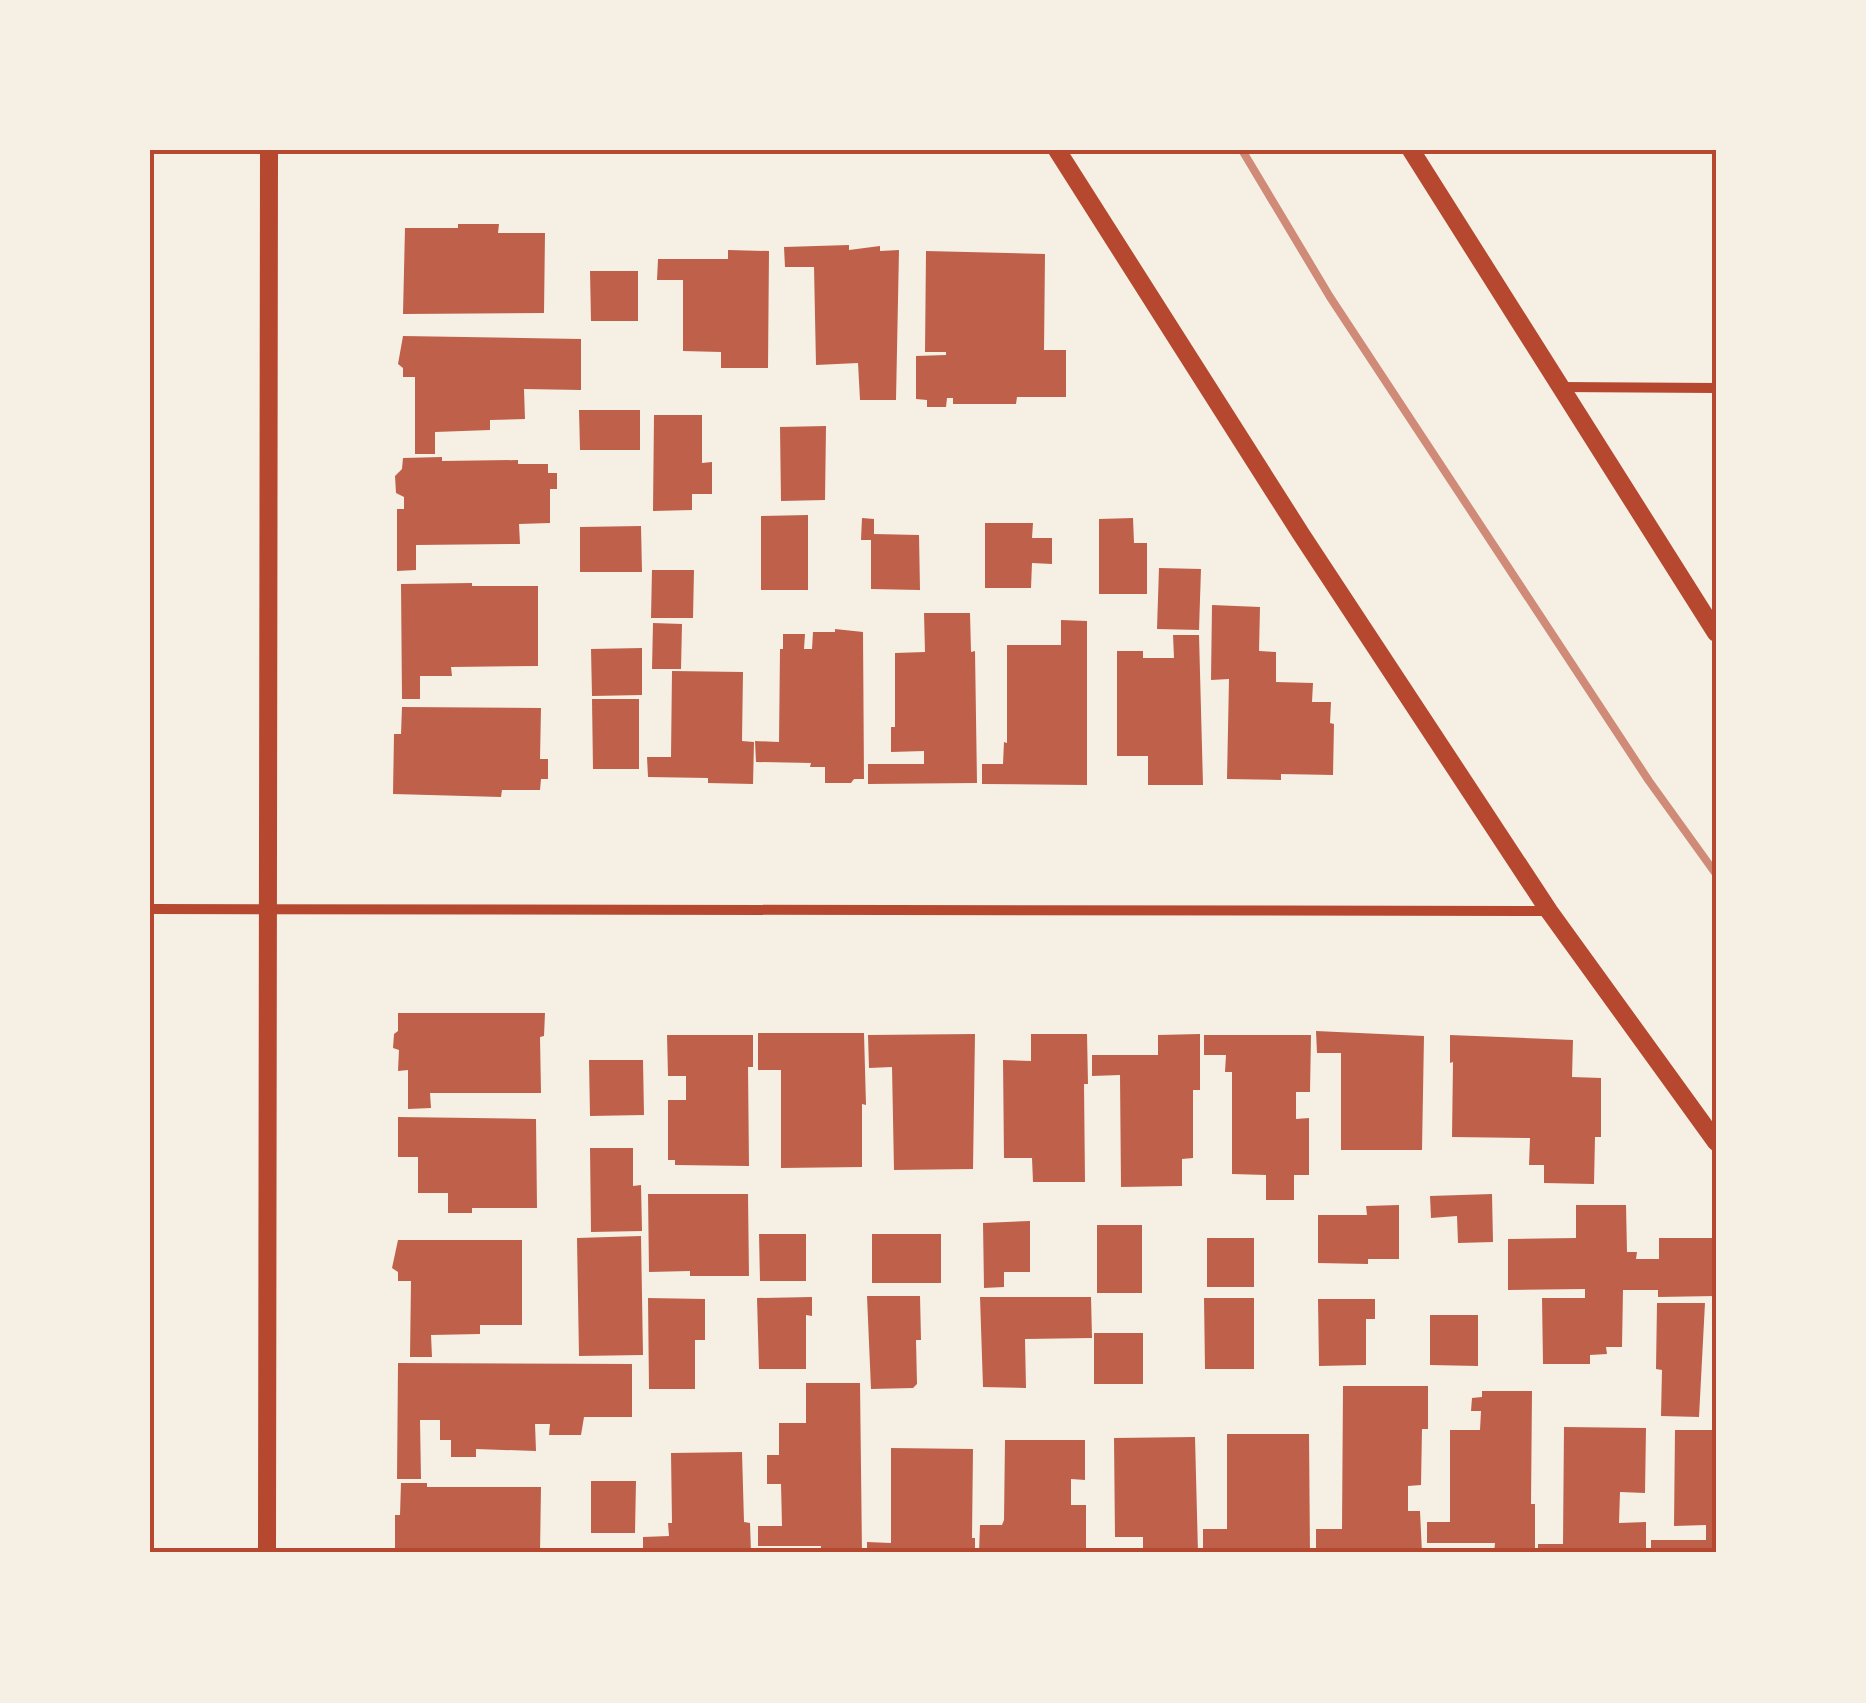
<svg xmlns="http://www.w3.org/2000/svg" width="1866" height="1703" font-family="'PT Sans Narrow',sans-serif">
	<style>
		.building { fill: #bf614a }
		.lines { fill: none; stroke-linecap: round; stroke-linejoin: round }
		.minor { stroke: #b5482f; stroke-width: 10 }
		.tertiary { stroke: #b5482f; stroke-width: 18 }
		.rail { stroke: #cf8b77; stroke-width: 8 }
		.neatline { fill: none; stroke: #b5482f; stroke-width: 4 }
	</style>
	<rect width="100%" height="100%" fill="#f6efe4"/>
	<!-- building -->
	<g class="building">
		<polygon points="458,224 499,224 498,233 545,233 544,313 403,314 405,228 458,228"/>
		<polygon points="849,245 849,250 880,246 880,251 899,250 896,400 860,400 858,363 816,365 814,267 785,267 784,247"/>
		<polygon points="728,250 769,251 768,368 721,368 721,352 683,351 683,280 657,280 658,259 728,259"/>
		<polygon points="926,251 1045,254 1044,350 1066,350 1066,397 1017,397 1016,404 953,404 953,398 947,398 946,407 927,407 927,400 916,399 916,356 946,355 946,352 925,352"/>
		<polygon points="590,271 638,271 638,321 591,321"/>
		<polygon points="403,336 581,339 581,390 524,389 525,419 490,420 490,430 435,432 435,454 415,454 415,377 403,377 403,368 398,364"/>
		<polygon points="579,410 640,410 640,450 580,450"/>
		<polygon points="654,415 702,415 702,463 712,462 712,494 692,494 692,510 653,511"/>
		<polygon points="826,426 825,500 781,501 780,427"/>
		<polygon points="442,457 442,461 518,460 518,464 548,464 548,473 557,473 557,489 550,489 550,523 519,524 520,544 416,545 416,570 397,571 397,509 404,509 404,497 396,493 395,476 402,469 403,458"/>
		<polygon points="808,515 808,590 761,590 761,516"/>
		<polygon points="862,518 874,519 874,534 919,535 920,590 871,589 871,540 861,540"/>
		<polygon points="1133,518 1134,543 1147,543 1147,594 1099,594 1099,519"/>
		<polygon points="985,523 1033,523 1032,538 1052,538 1052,564 1032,563 1031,588 985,588"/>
		<polygon points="641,526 642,572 580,572 580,527"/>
		<polygon points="1159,568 1201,569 1199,630 1157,629"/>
		<polygon points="652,570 694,570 693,618 651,618"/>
		<polygon points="472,583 472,586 538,586 538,666 451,667 452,676 420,676 420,699 402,699 401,584"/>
		<polygon points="1212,605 1260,607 1259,651 1276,652 1276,682 1313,683 1312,702 1331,702 1330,723 1334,724 1333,775 1281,774 1281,780 1227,779 1229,679 1211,680"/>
		<polygon points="924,613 970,613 971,652 975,651 977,783 868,784 868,764 924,764 924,751 891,752 891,727 895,727 895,653 925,652"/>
		<polygon points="1061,620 1087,621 1087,785 982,784 982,764 1003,764 1004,742 1007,743 1007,645 1061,645"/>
		<polygon points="653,623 682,624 681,669 652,669"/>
		<polygon points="835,629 863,632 864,779 854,779 851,783 825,783 825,767 810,767 811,763 756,762 755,741 779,742 780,649 783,649 783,634 805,634 804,649 812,649 813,632 835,632"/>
		<polygon points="1173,635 1199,635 1203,785 1148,785 1148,756 1117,756 1117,651 1143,651 1143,658 1174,658"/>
		<polygon points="642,648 642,695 592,696 591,649"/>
		<polygon points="672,671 743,672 742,741 754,742 753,784 708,783 708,778 648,777 647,757 671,757"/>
		<polygon points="592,699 639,699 639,769 593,769"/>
		<polygon points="402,707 541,708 540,759 548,759 548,779 541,779 540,790 502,790 501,797 393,794 394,734 401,734"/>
		<polygon points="398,1013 545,1013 544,1036 540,1037 541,1093 430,1093 431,1108 408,1109 408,1070 398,1071 399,1050 393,1048 394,1034 398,1031"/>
		<polygon points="1316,1031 1424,1036 1422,1150 1341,1150 1341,1053 1317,1053"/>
		<polygon points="758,1033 864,1033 866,1105 862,1104 862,1167 781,1168 781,1070 758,1070"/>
		<polygon points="975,1034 973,1169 894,1170 892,1067 869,1068 868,1035"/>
		<polygon points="1031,1034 1087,1034 1088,1084 1084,1084 1085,1182 1033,1182 1032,1158 1004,1158 1003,1060 1031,1061"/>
		<polygon points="1200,1034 1200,1090 1193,1090 1193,1158 1182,1159 1182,1186 1121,1187 1120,1075 1092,1076 1092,1055 1158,1055 1158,1035"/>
		<polygon points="667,1035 753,1035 753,1067 748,1067 749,1166 675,1165 675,1160 668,1160 668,1100 686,1100 686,1076 668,1076"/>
		<polygon points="1204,1035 1311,1035 1310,1092 1296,1092 1296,1119 1309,1118 1309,1175 1294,1175 1294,1200 1266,1200 1266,1175 1232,1174 1232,1072 1225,1072 1226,1055 1204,1055"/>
		<polygon points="1450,1035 1573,1040 1572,1077 1601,1078 1601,1137 1595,1137 1594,1184 1544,1183 1544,1165 1529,1165 1530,1138 1452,1137 1453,1062 1450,1063"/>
		<polygon points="589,1060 643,1060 644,1115 590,1116"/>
		<polygon points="398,1117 536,1119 537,1208 472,1208 472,1213 448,1213 448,1193 418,1193 418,1157 398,1157"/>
		<polygon points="590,1148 633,1148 633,1186 641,1185 642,1231 591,1232"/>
		<polygon points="648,1194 748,1194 749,1276 690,1276 690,1271 649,1272"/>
		<polygon points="1492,1194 1493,1242 1458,1243 1457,1216 1431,1218 1430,1196"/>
		<polygon points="1399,1205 1399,1259 1368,1259 1368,1264 1318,1263 1318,1215 1367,1215 1366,1206"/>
		<polygon points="1576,1205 1626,1205 1627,1252 1637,1252 1636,1259 1659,1259 1659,1238 1716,1238 1716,1296 1658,1297 1658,1290 1623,1290 1622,1347 1606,1347 1607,1354 1590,1355 1590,1364 1543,1364 1542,1298 1585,1298 1585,1289 1508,1290 1508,1239 1576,1238"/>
		<polygon points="1030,1221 1030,1272 1004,1272 1004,1287 984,1288 983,1223"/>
		<rect x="1097" y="1225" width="45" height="68"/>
		<polygon points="759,1234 806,1234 806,1281 760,1281"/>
		<rect x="872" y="1234" width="69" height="49"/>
		<polygon points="641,1236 643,1355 579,1356 577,1238"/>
		<rect x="1207" y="1238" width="47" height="49"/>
		<polygon points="398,1240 522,1240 522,1325 480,1325 480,1334 431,1335 432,1357 410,1357 411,1281 398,1281 398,1272 392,1268"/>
		<polygon points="867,1296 920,1296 921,1340 916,1340 917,1384 913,1388 871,1389"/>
		<polygon points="812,1297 812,1316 806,1315 806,1369 759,1369 757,1298"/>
		<polygon points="980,1297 1091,1297 1092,1338 1025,1339 1026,1388 983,1387"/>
		<polygon points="648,1298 705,1299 705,1340 695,1340 695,1389 649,1389"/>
		<polygon points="1204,1298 1254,1298 1254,1369 1205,1369"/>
		<polygon points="1318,1299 1375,1299 1375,1319 1366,1319 1366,1365 1319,1366"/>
		<polygon points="1657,1303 1705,1303 1699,1417 1661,1416 1662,1370 1656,1369"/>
		<polygon points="1430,1315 1478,1315 1478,1366 1430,1365"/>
		<rect x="1094" y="1333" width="49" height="51"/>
		<polygon points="398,1363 632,1364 632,1417 584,1417 581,1435 549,1435 550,1424 535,1424 536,1451 476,1449 476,1457 451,1457 451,1440 440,1440 440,1420 420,1420 421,1479 397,1479"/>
		<polygon points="806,1383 860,1383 862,1553 821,1553 821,1546 758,1546 758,1526 782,1526 781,1484 767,1484 767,1455 779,1455 779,1423 806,1423"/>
		<polygon points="1343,1386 1428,1386 1428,1429 1422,1429 1421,1485 1408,1486 1408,1511 1420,1511 1422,1553 1316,1553 1316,1529 1342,1529"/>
		<polygon points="1482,1391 1532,1391 1531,1504 1535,1504 1535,1553 1494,1553 1495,1543 1427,1543 1427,1522 1450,1522 1450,1430 1480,1430 1481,1411 1471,1411 1472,1398 1482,1397"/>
		<polygon points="1564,1427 1646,1428 1645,1493 1620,1492 1619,1523 1646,1522 1646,1553 1538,1553 1538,1544 1563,1544"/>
		<polygon points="1675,1430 1716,1430 1716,1553 1651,1553 1651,1540 1706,1540 1706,1525 1674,1526"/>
		<polygon points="1227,1434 1309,1434 1310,1553 1203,1553 1203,1529 1227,1529"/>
		<polygon points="1195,1437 1198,1553 1143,1553 1143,1537 1115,1537 1114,1438"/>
		<polygon points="1005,1440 1085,1440 1085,1480 1071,1479 1071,1505 1086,1505 1086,1553 979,1553 980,1525 1002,1525 1004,1520"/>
		<polygon points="891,1448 973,1449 972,1538 975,1538 975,1553 867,1553 867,1542 891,1543"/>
		<polygon points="742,1452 744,1522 750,1523 751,1553 643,1553 643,1537 669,1536 668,1523 672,1523 671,1453"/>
		<polygon points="591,1481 636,1481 635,1533 591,1533"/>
		<polygon points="401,1483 427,1483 427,1487 541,1487 540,1553 395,1553 395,1515 400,1515"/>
	</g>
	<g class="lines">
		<!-- minor -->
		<g class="minor">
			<polyline points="1560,387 1716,388"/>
			<polyline points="150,909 1549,911"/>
		</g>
		<!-- tertiary -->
		<g class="tertiary">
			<polyline points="1057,150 1301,534 1549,911 1716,1142"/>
			<polyline points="1411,150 1716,633"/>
			<polyline points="267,1553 269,150"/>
		</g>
		<!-- rail -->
		<polyline class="rail" points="1242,150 1330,297 1649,781 1716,874"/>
	</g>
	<!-- border -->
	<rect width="1866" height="1703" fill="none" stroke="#f6efe4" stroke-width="305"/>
	<rect x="152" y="152" width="1562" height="1398" class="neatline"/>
</svg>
